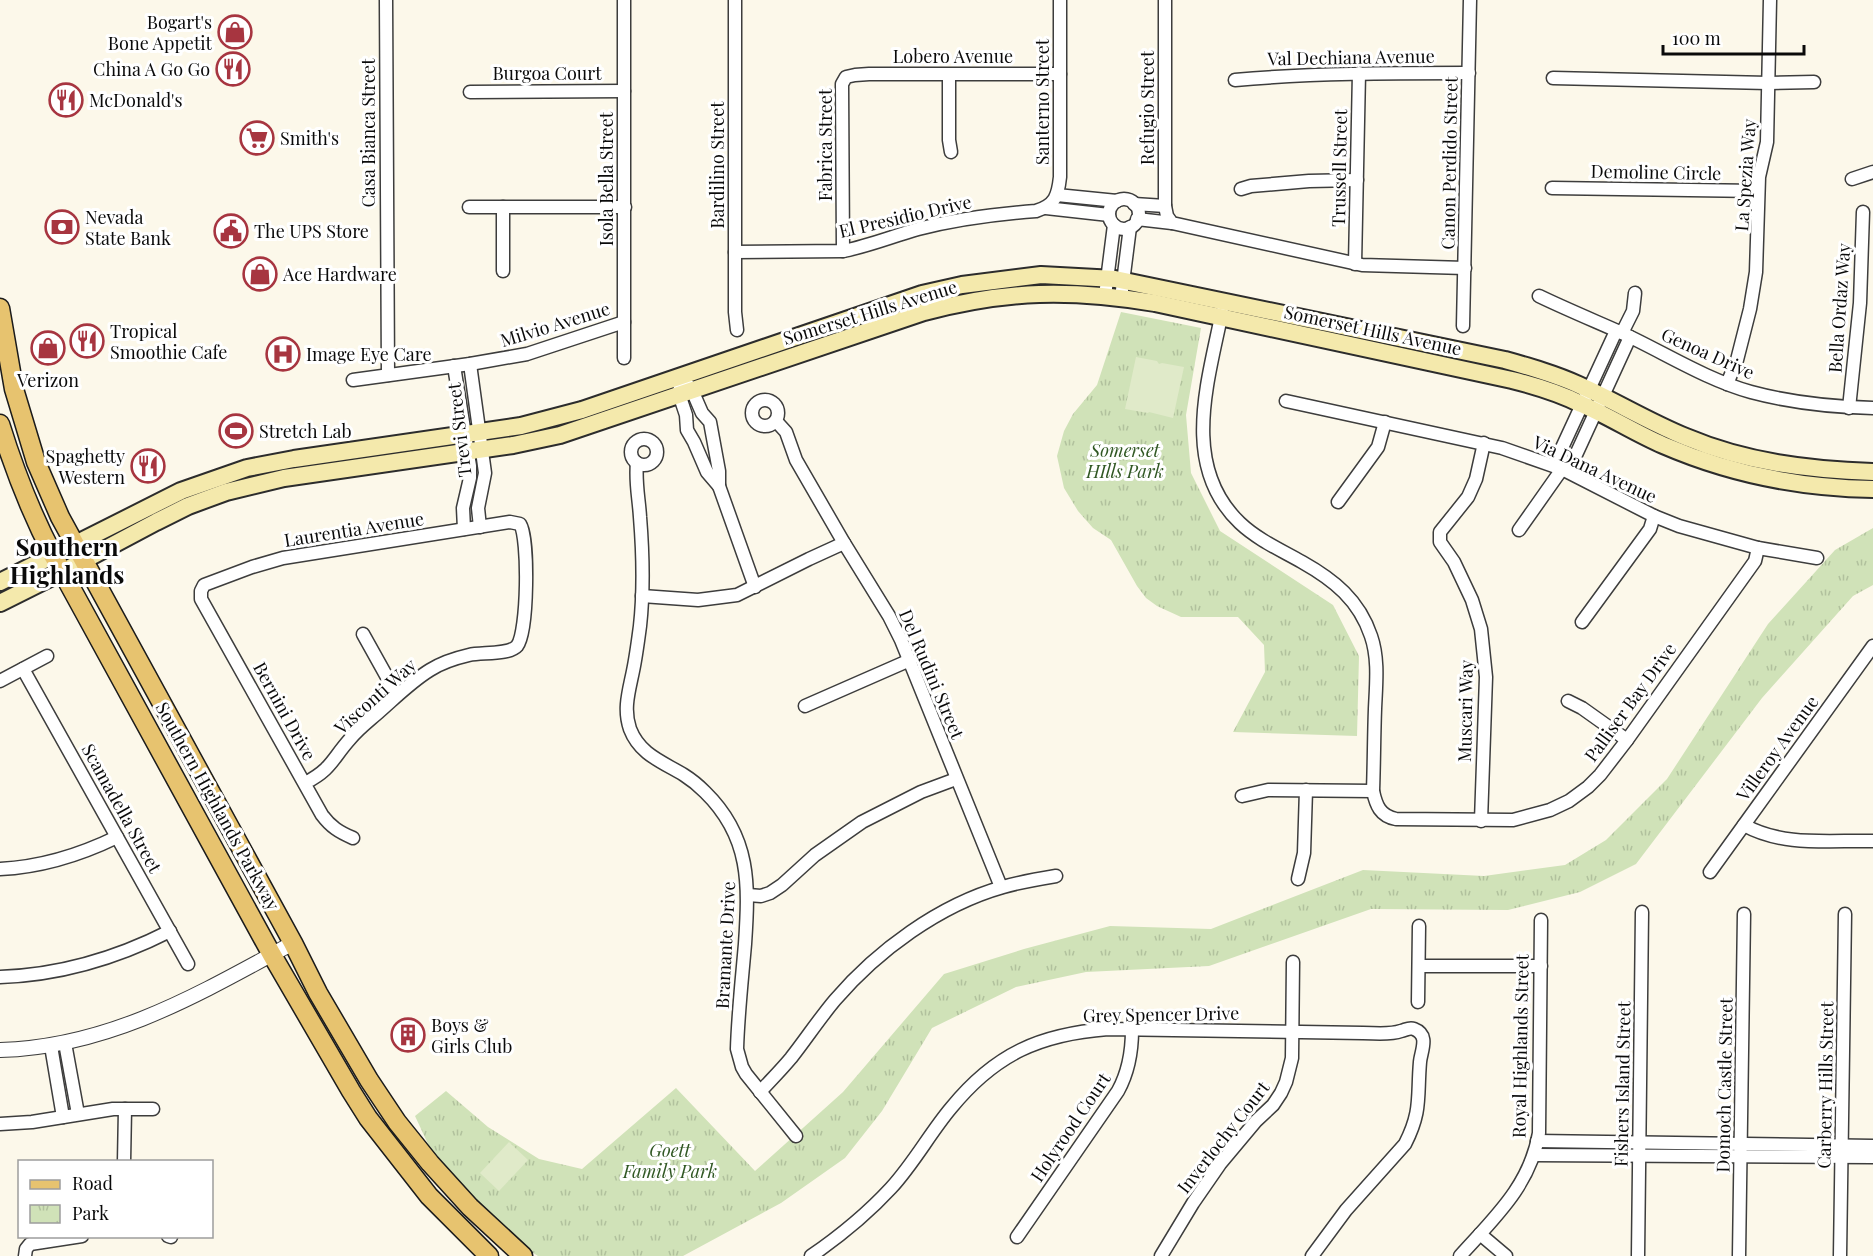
<svg xmlns="http://www.w3.org/2000/svg" width="1873" height="1256" font-family="'Playfair Display',serif">
	<style>
		.park { fill: url(#park-tufts) }
		.pitch { fill: #e0eac9 }
		.lines { fill: none; stroke-linecap: round; stroke-linejoin: round }
		.minor-casing { stroke: #3d3d3d; stroke-width: 15 }
		.tertiary-casing { stroke: #3d3d3d; stroke-width: 16 }
		.secondary-casing { stroke: #2c2c2c; stroke-width: 20 }
		.primary-casing { stroke: #1b1b1b; stroke-width: 21 }
		.minor { stroke: #fff; stroke-width: 12 }
		.tertiary { stroke: #fff; stroke-width: 14 }
		.secondary { stroke: #f4e9ac; stroke-width: 16 }
		.primary { stroke: #e7c36f; stroke-width: 18 }
		.labels { text-anchor: middle; dominant-baseline: central; stroke-width: 6; stroke-linejoin: round; paint-order: stroke }
		.poi-label { font-size: 18px; fill: #0a0a0a; stroke: #fff; text-anchor: start }
		.street-label { font-size: 18px; fill: #0a0a0a; stroke: #fff }
		.park-label { font-size: 18px; font-style: italic; fill: #315824; stroke: #fff }
		.district-label { font-size: 24px; font-weight: bold; fill: #0a0a0a; stroke: #fff }
	</style>
	<defs>
		<pattern id="park-tufts" width="24" height="20" patternUnits="userSpaceOnUse" patternTransform="scale(1.5)"><rect width="24" height="20" fill="#d0e2b8"/><path d="M3 7l-1-3M5 7V3M7 7l1-3M15 17l-1-3M17 17v-4M19 17l1-3" fill="none" stroke="#b1c19d"/></pattern>
	</defs>
	<rect width="100%" height="100%" fill="#fcf8ea"/>
	<!-- park -->
	<g class="park">
		<polygon points="1121,312 1201,328 1186,415 1191,473 1220,531 1333,605 1359,656 1357,736 1233,732 1265,672 1264,645 1238,617 1181,617 1157,606 1146,598 1137,586 1111,540 1093,528 1078,511 1064,488 1057,456 1064,431 1073,414 1097,385"/>
		<polygon points="1873,528 1873,585 1853,596 1762,698 1636,864 1580,892 1508,910 1371,909 1209,966 1086,972 1016,987 932,1028 882,1111 845,1158 781,1203 683,1256 538,1256 492,1227 442,1174 415,1116 446,1091 488,1127 539,1159 582,1169 676,1088 755,1171 843,1092 944,974 1024,949 1110,926 1211,929 1363,870 1484,876 1565,865 1606,840 1667,779 1768,624 1835,550"/>
	</g>
	<!-- pitch -->
	<g class="pitch">
		<polygon points="1136,357 1157,361 1159,364 1162,363 1184,367 1173,418 1149,412 1148,413 1125,409"/>
		<polygon points="509,1142 528,1160 499,1191 480,1173"/>
	</g>
	<g class="lines">
		<defs>
			<g id="minor">
				<polyline points="386,0 388,375"/>
				<polyline points="735,0 735,312 737,330"/>
				<polyline points="1165,0 1165,206 1167,216 1172,223 1362,265 1465,268"/>
				<polyline points="949,75 949,140 951,152"/>
				<polyline points="1553,78 1768,83 1814,82"/>
				<path d="M1235,80C1313,73 1391,73 1469,73"/>
				<polyline points="470,92 624,91"/>
				<polyline points="1852,179 1873,172"/>
				<polyline points="1552,188 1758,191"/>
				<polyline points="1241,189 1251,186 1309,181 1357,180"/>
				<polyline points="1057,195 1117,201"/>
				<circle cx="1124" cy="214" r="15"/>
				<polyline points="1134,204 1165,206"/>
				<polyline points="469,207 625,207"/>
				<polyline points="1046,208 1109,215"/>
				<polyline points="1137,219 1172,223"/>
				<polyline points="843,251 842,84 846,77 855,75 869,74 1060,74"/>
				<path d="M735,252L843,251C869,246 893,236 918,229C957,219 996,214 1036,211C1055,205 1058,196 1060,177V0"/>
				<polyline points="1355,264 1359,73"/>
				<polyline points="503,271 503,207"/>
				<polyline points="1105,296 1114,225"/>
				<path d="M1539,296C1566,309 1595,321 1622,333C1665,353 1705,379 1751,392C1792,403 1831,407 1873,408"/>
				<polyline points="1121,298 1130,227"/>
				<path d="M1222,312C1208,382 1180,466 1240,523C1258,540 1281,550 1302,562C1334,580 1359,600 1371,636C1379,659 1376,685 1375,709C1374,736 1374,763 1373,791C1376,805 1380,816 1396,819L1513,820L1550,810L1569,801L1588,787L1600,775L1627,740L1755,561L1758,548"/>
				<polyline points="1463,326 1470,0"/>
				<polyline points="1622,333 1633,311 1635,293"/>
				<polyline points="624,358 624,0"/>
				<polyline points="470,364 485,473 478,508 480,527"/>
				<polyline points="454,366 470,466 470,478 463,508 464,529"/>
				<polyline points="353,380 470,364 527,354 624,322"/>
				<polyline points="1727,384 1737,360 1750,309 1756,272 1759,177 1767,142 1770,0"/>
				<polyline points="688,385 692,390 702,413 710,422 719,471 719,486 755,587"/>
				<polyline points="680,386 679,394 686,415 687,430 694,442 707,472 719,486"/>
				<circle cx="765" cy="413" r="13"/>
				<polyline points="1286,401 1502,448 1562,469 1654,516 1679,526 1758,548 1817,558"/>
				<polyline points="1849,408 1860,303 1863,212"/>
				<polyline points="776,421 786,432 796,460 844,543 889,616 901,640 1001,887"/>
				<circle cx="644" cy="452" r="13"/>
				<path d="M637,463C635,482 639,499 640,517C643,554 644,590 640,626C638,641 636,657 633,671C629,691 623,709 630,729C640,755 663,762 684,775C692,780 699,786 705,792C751,837 749,885 745,944C742,979 738,1014 737,1049L742,1067L746,1074L796,1136"/>
				<polyline points="1562,469 1560,452 1616,331"/>
				<polyline points="1338,502 1378,447 1385,422"/>
				<polyline points="1519,530 1562,469 1574,459 1630,337"/>
				<polyline points="642,596 698,600 737,595 809,559 844,543"/>
				<polyline points="1582,622 1650,529 1654,516"/>
				<polyline points="363,634 397,695"/>
				<polyline points="23,669 188,964"/>
				<polyline points="0,681 47,656"/>
				<polyline points="1568,701 1582,708 1627,740"/>
				<polyline points="805,706 910,660"/>
				<path d="M305,783C332,769 332,759 350,739C359,728 370,720 380,711C397,696 412,681 430,670C441,663 456,658 469,655C481,652 509,655 517,646C528,632 529,538 520,524L510,522L283,558L252,567L204,585L201,591V599L322,815C331,827 339,832 353,838"/>
				<polyline points="1242,796 1268,790 1373,791"/>
				<polyline points="1481,821 1486,677 1481,629 1472,600 1454,562 1440,542 1440,532 1468,497 1476,479 1484,443"/>
				<path d="M1744,825C1783,847 1830,840 1873,841"/>
				<path d="M0,869C42,867 80,855 117,837"/>
				<polyline points="1710,872 1873,646"/>
				<polyline points="1298,879 1304,853 1306,790"/>
				<polyline points="748,895 761,896 770,893 782,885 815,855 862,822 921,792 956,779"/>
				<polyline points="1419,966 1541,966"/>
				<path d="M0,977C59,975 117,958 170,931"/>
				<polyline points="1418,1002 1419,926"/>
				<polyline points="65,1043 78,1114"/>
				<polyline points="51,1046 63,1117"/>
				<path d="M760,1092C770,1081 781,1070 791,1058C806,1039 819,1019 835,1000C877,951 939,905 1003,887C1020,882 1038,879 1056,876"/>
				<polyline points="0,1124 32,1122 113,1109 153,1109"/>
				<polyline points="1537,1141 1873,1146"/>
				<polyline points="1534,1155 1873,1157"/>
				<polyline points="124,1162 125,1109"/>
				<polyline points="1480,1234 1506,1256"/>
				<polyline points="168,1236 171,1237"/>
				<path d="M1017,1237L1118,1091C1129,1071 1132,1052 1132,1030"/>
				<polyline points="25,1256 26,1249 30,1244 82,1236"/>
				<path d="M811,1256C840,1236 867,1214 891,1188C914,1163 930,1133 951,1108C995,1054 1040,1034 1108,1029L1363,1033C1375,1033 1390,1035 1401,1031C1406,1030 1409,1027 1414,1029C1430,1035 1421,1051 1420,1062C1417,1097 1422,1111 1405,1144L1346,1210L1312,1256"/>
				<polyline points="1161,1256 1193,1203 1220,1164 1256,1121 1273,1105 1281,1093 1286,1082 1292,1058 1293,962"/>
				<path d="M1460,1256C1494,1218 1530,1186 1539,1133L1541,920"/>
				<polyline points="1638,1256 1642,912"/>
				<polyline points="1739,1256 1744,914"/>
				<polyline points="1840,1256 1845,914"/>
			</g>
			<path id="tertiary" d="M0,1050C110,1047 199,994 293,943"/>
			<g id="secondary">
				<path d="M0,582L181,491L247,468L294,459L521,426L582,410L922,294L962,285L1041,275L1115,279L1505,360C1530,367 1555,374 1579,385C1615,401 1649,422 1686,437C1745,462 1809,470 1873,472"/>
				<path d="M0,603L62,572L156,522L188,506L226,492L284,478L513,445L560,435L924,312C1008,290 1070,289 1155,303L1512,380C1536,386 1559,393 1581,404C1609,416 1635,433 1663,445C1730,474 1800,488 1873,489"/>
			</g>
			<g id="primary">
				<polyline points="0,308 14,389 36,462 60,517 293,943 318,993 369,1080 397,1122 430,1163 470,1207 523,1256"/>
				<path d="M0,424C14,469 31,513 53,555L272,955L351,1091L368,1118L429,1196L489,1256"/>
			</g>
		</defs>
		<!-- minor casing -->
		<use href="#minor" class="minor-casing"/>
		<!-- tertiary casing -->
		<use href="#tertiary" class="tertiary-casing"/>
		<!-- secondary casing -->
		<use href="#secondary" class="secondary-casing"/>
		<!-- primary casing -->
		<use href="#primary" class="primary-casing"/>
		<!-- minor -->
		<use href="#minor" class="minor"/>
		<!-- tertiary -->
		<use href="#tertiary" class="tertiary"/>
		<!-- secondary -->
		<use href="#secondary" class="secondary"/>
		<!-- primary -->
		<use href="#primary" class="primary"/>
	</g>
	<!-- icons -->
	<defs>
		<symbol id="shop-ring" viewBox="-11 -11 22 22"><circle r="9.5" fill="#fff" stroke="#a73540" stroke-width="1.5"/><path d="M-5-2.5h2.3a2.7 3.5 0 0 1 5.4 0H5L5.5 6h-11ZM-1.5-2.5h3a1.5 2.3 0 0 0-3 0Z" fill="#a73540"/></symbol>
		<symbol id="restaurant-ring" viewBox="-11 -11 22 22"><circle r="9.5" fill="#fff" stroke="#a73540" stroke-width="1.5"/><path d="M-5-6h1v4h1v-4h1v4h1v-4h1v5L-1.5 .5V6h-2V.5L-5-1ZM5-6V6H3V1.5H1.5Q1.5-4 5-6Z" fill="#a73540"/></symbol>
		<symbol id="supermarket-ring" viewBox="-11 -11 22 22"><circle r="9.5" fill="#fff" stroke="#a73540" stroke-width="1.5"/><path d="M-6-5.5h2.5l.6 2H6L4.5 2H-2.5L-4.4-4H-6ZM-1.5 3.2a1.3 1.3 0 1 0 .1 0ZM3 3.2a1.3 1.3 0 1 0 .1 0Z" fill="#a73540"/></symbol>
		<symbol id="bank-ring" viewBox="-11 -11 22 22"><circle r="9.5" fill="#fff" stroke="#a73540" stroke-width="1.5"/><path d="M-6-4H6V4H-6ZM0-2.3a2.3 2.3 0 1 0 0 4.6a2.3 2.3 0 1 0 0-4.6Z" fill="#a73540"/></symbol>
		<symbol id="civic-ring" viewBox="-11 -11 22 22"><circle r="9.5" fill="#fff" stroke="#a73540" stroke-width="1.5"/><path d="M-.6-6.5H3V-4.5H.6V-3L4-1V1h2V6H-6V1h2V-1L-.6-3ZM-1.2 2.5V6h2.4V2.5Z" fill="#a73540"/></symbol>
		<symbol id="hospital-ring" viewBox="-11 -11 22 22"><circle r="9.5" fill="#fff" stroke="#a73540" stroke-width="1.5"/><path d="M-5-5h3v3.5h4V-5h3V5h-3V1.5h-4V5h-3Z" fill="#a73540"/></symbol>
		<symbol id="stadium-ring" viewBox="-11 -11 22 22"><circle r="9.5" fill="#fff" stroke="#a73540" stroke-width="1.5"/><path d="M0-5a6.5 5 0 1 0 0 10a6.5 5 0 1 0 0-10ZM-3.5-1.8h7v3.6h-7Z" fill="#a73540"/></symbol>
		<symbol id="building-ring" viewBox="-11 -11 22 22"><circle r="9.5" fill="#fff" stroke="#a73540" stroke-width="1.5"/><path d="M-4-6H4V6H1V3H-1V6H-4ZM-2.5-4.3h1.7v1.8h-1.7ZM.8-4.3h1.7v1.8H.8ZM-2.5-1h1.7V.8h-1.7ZM.8-1h1.7V.8H.8Z" fill="#a73540"/></symbol>
	</defs>
	<g fill-rule="evenodd">
		<use href="#shop-ring" x="216" y="13" width="38" height="38"/>
		<use href="#restaurant-ring" x="214" y="50" width="38" height="38"/>
		<use href="#restaurant-ring" x="47" y="81" width="38" height="38"/>
		<use href="#supermarket-ring" x="238" y="119" width="38" height="38"/>
		<use href="#bank-ring" x="43" y="208" width="38" height="38"/>
		<use href="#civic-ring" x="212" y="212" width="38" height="38"/>
		<use href="#shop-ring" x="241" y="255" width="38" height="38"/>
		<use href="#restaurant-ring" x="68" y="322" width="38" height="38"/>
		<use href="#shop-ring" x="29" y="329" width="38" height="38"/>
		<use href="#hospital-ring" x="264" y="335" width="38" height="38"/>
		<use href="#stadium-ring" x="217" y="412" width="38" height="38"/>
		<use href="#restaurant-ring" x="129" y="447" width="38" height="38"/>
		<use href="#building-ring" x="389" y="1016" width="38" height="38"/>
	</g>
	<g class="labels">
		<!-- poi labels -->
		<g class="poi-label">
			<text x="212" y="22" text-anchor="end">Bogart's<tspan x="212" dy="21">Bone Appetit</tspan></text>
			<text x="210" y="69" text-anchor="end">China A Go Go</text>
			<text x="89" y="100">McDonald's</text>
			<text x="280" y="138">Smith's</text>
			<text x="85" y="217">Nevada<tspan x="85" dy="21">State Bank</tspan></text>
			<text x="254" y="231">The UPS Store</text>
			<text x="283" y="274">Ace Hardware</text>
			<text x="110" y="331">Tropical<tspan x="110" dy="21">Smoothie Cafe</tspan></text>
			<text x="306" y="354">Image Eye Care</text>
			<text x="48" y="380" text-anchor="middle">Verizon</text>
			<text x="259" y="431">Stretch Lab</text>
			<text x="125" y="456" text-anchor="end">Spaghetty<tspan x="125" dy="21">Western</tspan></text>
			<text x="431" y="1025">Boys &amp;<tspan x="431" dy="21">Girls Club</tspan></text>
		</g>
		<!-- street labels -->
		<g class="street-label">
			<text x="953" y="56">Lobero Avenue</text>
			<text transform="translate(1351 57) rotate(-1)">Val Dechiana Avenue</text>
			<text x="547" y="73">Burgoa Court</text>
			<text transform="translate(1042 102) rotate(-90)">Santerno Street</text>
			<text transform="translate(1147 108) rotate(-90)">Refugio Street</text>
			<text transform="translate(368 133) rotate(-90)">Casa Bianca Street</text>
			<text transform="translate(825 145) rotate(-90)">Fabrica Street</text>
			<text transform="translate(1449 163) rotate(-89)">Canon Perdido Street</text>
			<text transform="translate(717 165) rotate(-90)">Bardilino Street</text>
			<text transform="translate(1339 168) rotate(-89)">Trussell Street</text>
			<text transform="translate(1656 172) rotate(1)">Demoline Circle</text>
			<text transform="translate(1745 175) rotate(-86)">La Spezia Way</text>
			<text transform="translate(606 179) rotate(-90)">Isola Bella Street</text>
			<text transform="translate(905 216) rotate(-13)">El Presidio Drive</text>
			<text transform="translate(1839 308) rotate(-86)">Bella Ordaz Way</text>
			<text transform="translate(870 312) rotate(-17)">Somerset Hills Avenue</text>
			<text transform="translate(555 324) rotate(-17)">Milvio Avenue</text>
			<text transform="translate(1373 330) rotate(12)">Somerset Hills Avenue</text>
			<text transform="translate(1708 353) rotate(24)">Genoa Drive</text>
			<text transform="translate(459 430) rotate(-97)">Trevi Street</text>
			<text transform="translate(1595 469) rotate(25)">Via Dana Avenue</text>
			<text transform="translate(354 529) rotate(-9)">Laurentia Avenue</text>
			<text transform="translate(932 674) rotate(67)">Del Rudini Street</text>
			<text transform="translate(375 696) rotate(-42)">Visconti Way</text>
			<text transform="translate(1630 702) rotate(-54)">Palliser Bay Drive</text>
			<text transform="translate(285 711) rotate(61)">Bernini Drive</text>
			<text transform="translate(1465 711) rotate(-89)">Muscari Way</text>
			<text transform="translate(1777 748) rotate(-54)">Villeroy Avenue</text>
			<text transform="translate(218 806) rotate(61)">Southern Highlands Parkway</text>
			<text transform="translate(122 808) rotate(61)">Scamadella Street</text>
			<text transform="translate(725 945) rotate(-87)">Bramante Drive</text>
			<text transform="translate(1161 1014) rotate(-1)">Grey Spencer Drive</text>
			<text transform="translate(1520 1046) rotate(-89)">Royal Highlands Street</text>
			<text transform="translate(1622 1084) rotate(-89)">Fishers Island Street</text>
			<text transform="translate(1724 1085) rotate(-89)">Domoch Castle Street</text>
			<text transform="translate(1825 1085) rotate(-89)">Carberry Hills Street</text>
			<text transform="translate(1070 1127) rotate(-56)">Holyrood Court</text>
			<text transform="translate(1223 1137) rotate(-52)">Inverlochy Court</text>
		</g>
		<!-- park labels -->
		<g class="park-label">
			<text x="1125" y="450">Somerset<tspan x="1125" dy="21">HIlls Park</tspan></text>
			<text x="670" y="1150">Goett<tspan x="670" dy="21">Family Park</tspan></text>
		</g>
		<!-- district labels -->
		<g class="district-label">
			<text x="67" y="546">Southern<tspan x="67" dy="28">Highlands</tspan></text>
		</g>
	</g>
	<!-- legend -->
	<rect x="18" y="1160" width="195" height="78" fill="#ffffff" stroke="#9d9d9d" stroke-width="1.5"/>
	<rect x="30" y="1180" width="30" height="9" fill="#e7c36f" stroke="#9d9d9d" stroke-width="1.5"/>
	<text x="72" y="1190" font-size="18" fill="#0a0a0a">Road</text>
	<rect x="30" y="1205" width="30" height="18" fill="url(#park-tufts)" stroke="#9d9d9d" stroke-width="1.5"/>
	<text x="72" y="1220" font-size="18" fill="#0a0a0a">Park</text>
	<!-- scale -->
	<path d="M1663 45v9h141v-9" fill="none" stroke="#0a0a0a" stroke-width="3"/>
	<text x="1672" y="45" font-size="18" fill="#0a0a0a" stroke="#ffffff" stroke-width="4.5" paint-order="stroke">100 m</text>
</svg>
